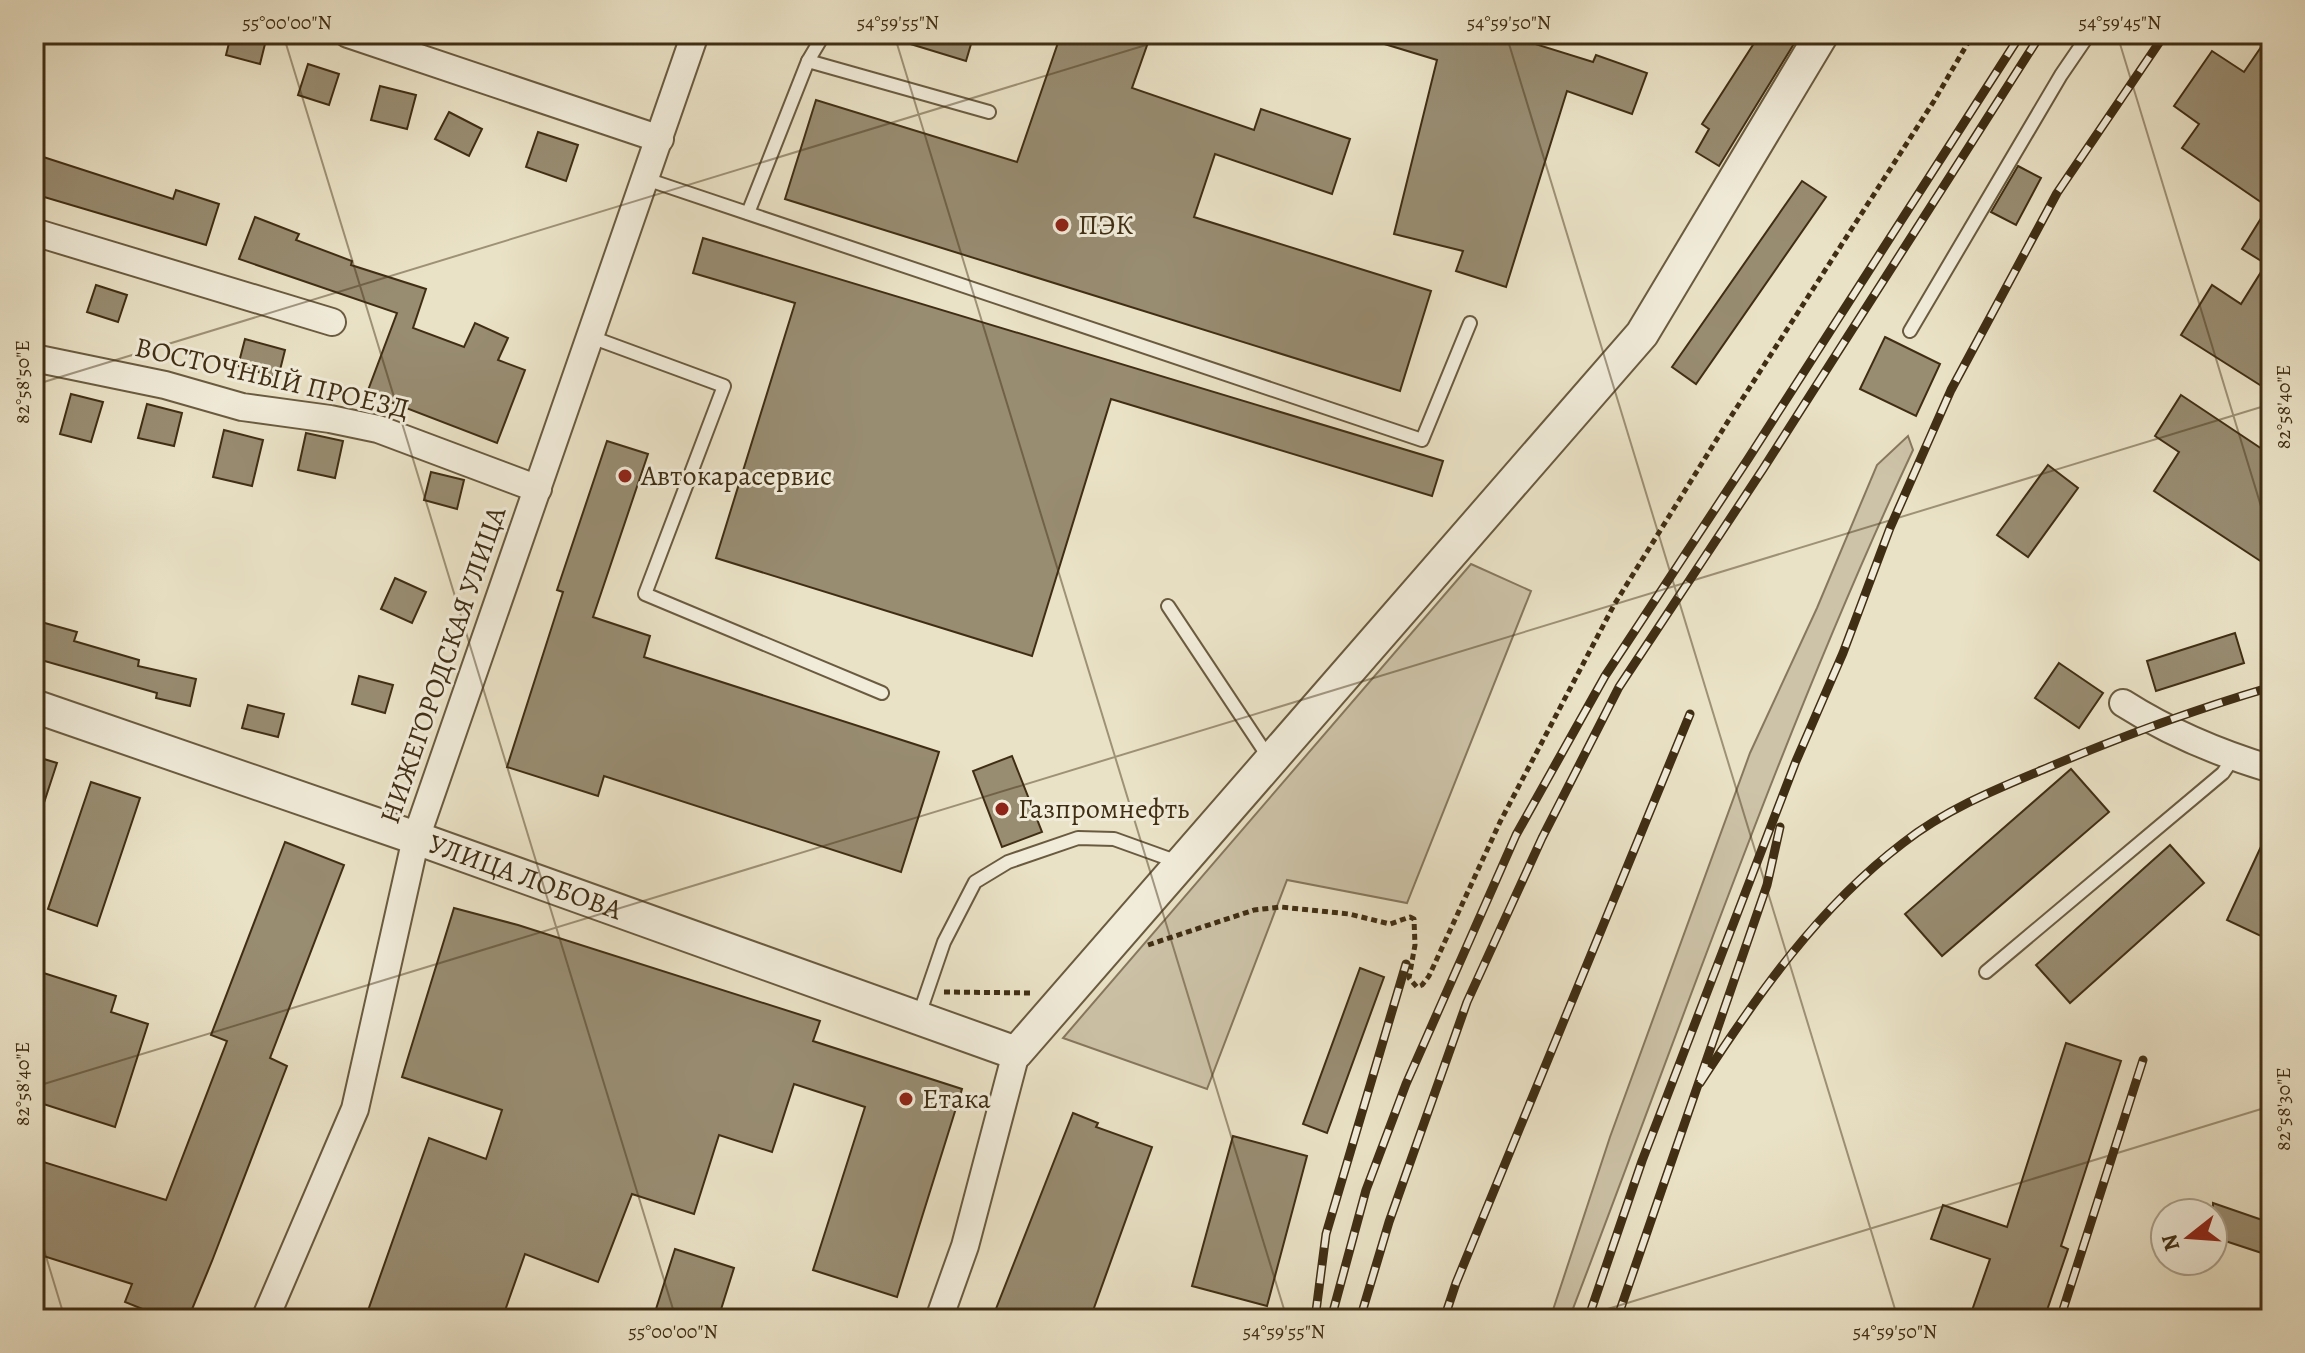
<svg xmlns="http://www.w3.org/2000/svg" width="2305" height="1353" font-family="Alegreya,serif">
	<style>
		.green { fill: #cdc3a8; stroke: #86785e; stroke-width: 2 }
		.building { fill: #988c71; stroke: #402e14; stroke-width: 2 }
		.lines { fill: none; stroke-linecap: round; stroke-linejoin: round }
		.service-casing { stroke: #6a5b40; stroke-width: 16 }
		.minor-casing { stroke: #6a5b40; stroke-width: 30 }
		.tertiary-casing { stroke: #6a5b40; stroke-width: 36 }
		.path { stroke: #402e14; stroke-width: 5; stroke-dasharray: 6 4; stroke-linecap: butt }
		.service { stroke: #f1ecda; stroke-width: 12 }
		.minor { stroke: #f1ecda; stroke-width: 26 }
		.tertiary { stroke: #f1ecda; stroke-width: 32 }
		.rail-casing { stroke: #402e14; stroke-width: 9 }
		.rail { stroke: #f1ecda; stroke-width: 6; stroke-dasharray: 18; stroke-linecap: butt }
		.ticks { fill: none; stroke: #402e14; stroke-width: 2; stroke-opacity: 0.45 }
		.poi-dot { fill: #8f2418; stroke: #f1ecda; stroke-width: 3 }
		.labels { text-anchor: middle; dominant-baseline: central; stroke-width: 6; stroke-linejoin: round; paint-order: stroke }
		.poi-label { font-size: 28px; fill: #402e14; stroke: #f1ecda; text-anchor: start }
		.street-label { font-size: 28px; fill: #402e14; stroke: #f1ecda }
		.neatline { fill: none; stroke: #402e14; stroke-width: 3 }
		.ticks-label { font-size: 20px; text-anchor: middle; fill: #402e14 }
	</style>
	<rect width="100%" height="100%" fill="#eae2c6"/>
	<filter id="stains"><feTurbulence type="fractalNoise" baseFrequency=".0025" numOctaves="4"/><feColorMatrix values="0 0 0 0 .2 0 0 0 0 .09 0 0 0 0 .02 0 0 0 .5 -.17"/></filter>
	<radialGradient id="worn" r=".72"><stop offset=".6" stop-color="#630" stop-opacity="0"/><stop offset="1" stop-color="#630" stop-opacity=".3"/></radialGradient>
	<!-- green -->
	<g class="green">
		<path d="M1908,436L1913,450C1781,733 1681,1028 1569,1319H1550L1610,1137L1750,753L1817,608L1877,465Z"/>
		<polygon points="1471,564 1531,591 1407,903 1287,880 1207,1089 1063,1038"/>
	</g>
	<!-- building -->
	<g class="building">
		<polygon points="895,34 974,34 966,61 894,39"/>
		<polygon points="1061,34 1151,34 1132,88 1254,130 1261,109 1350,139 1332,194 1215,154 1194,217 1431,291 1400,391 785,199 816,100 1017,162"/>
		<polygon points="1369,34 1503,34 1593,62 1596,55 1647,73 1632,114 1567,91 1506,287 1456,271 1463,251 1394,234 1437,60 1368,39"/>
		<polygon points="1760,34 1800,34 1719,166 1696,152 1709,129 1702,124"/>
		<polygon points="2270,34 2271,34 2271,392 2181,335 2212,285 2241,304 2266,264 2242,249 2268,207 2182,148 2199,124 2174,106 2212,51 2244,72"/>
		<polygon points="231,35 265,44 260,64 226,55"/>
		<polygon points="308,64 339,74 329,105 298,95"/>
		<polygon points="380,86 416,95 407,129 371,120"/>
		<polygon points="449,112 482,129 469,156 435,139"/>
		<polygon points="538,132 578,145 566,181 526,167"/>
		<polygon points="34,154 173,199 176,190 219,204 206,245 34,194"/>
		<polygon points="2018,166 2041,178 2016,225 1991,212"/>
		<polygon points="1802,181 1826,197 1696,384 1672,367"/>
		<polygon points="255,217 299,234 296,240 352,261 351,265 426,289 413,328 464,347 475,323 508,338 498,360 525,370 497,443 367,393 397,313 239,259"/>
		<polygon points="703,238 1443,461 1432,496 1111,399 1032,656 716,558 795,303 693,273"/>
		<polygon points="96,285 127,295 118,322 87,312"/>
		<polygon points="1885,337 1940,364 1916,416 1860,389"/>
		<polygon points="245,339 285,350 278,378 238,366"/>
		<polygon points="71,394 103,402 91,442 60,434"/>
		<polygon points="2181,395 2271,455 2271,568 2154,491 2179,452 2155,436"/>
		<polygon points="147,404 182,413 174,446 138,438"/>
		<polygon points="224,430 263,440 252,486 213,477"/>
		<polygon points="306,433 343,441 335,478 298,470"/>
		<polygon points="607,441 648,454 593,617 650,636 644,657 939,752 901,872 604,776 598,796 507,767 563,592 557,590"/>
		<polygon points="2048,465 2078,488 2028,557 1997,535"/>
		<polygon points="431,472 464,480 457,509 424,500"/>
		<polygon points="395,578 426,592 412,623 381,609"/>
		<polygon points="34,620 77,632 74,641 139,660 138,666 196,679 190,706 156,698 157,693 34,658"/>
		<polygon points="2235,633 2244,663 2156,691 2147,661"/>
		<polygon points="2059,663 2103,693 2079,728 2035,698"/>
		<polygon points="359,676 393,685 385,713 352,704"/>
		<polygon points="248,705 284,714 278,737 242,728"/>
		<polygon points="34,756 57,763 38,821 34,820"/>
		<polygon points="1012,756 1042,832 1002,847 973,771"/>
		<polygon points="2071,769 2109,812 1942,956 1905,914"/>
		<polygon points="91,782 140,798 97,926 48,909"/>
		<polygon points="2271,825 2271,919 2263,937 2227,920"/>
		<polygon points="285,842 344,865 270,1058 287,1066 212,1261 188,1319 167,1319 125,1302 132,1284 34,1253 34,1159 166,1200 227,1041 211,1035"/>
		<polygon points="2170,845 2204,883 2070,1003 2036,965"/>
		<polygon points="454,908 518,925 820,1021 813,1041 962,1089 897,1297 813,1270 865,1107 794,1084 772,1152 719,1135 694,1214 632,1194 598,1282 525,1254 502,1319 365,1319 429,1138 486,1159 502,1110 402,1077"/>
		<polygon points="1360,968 1384,977 1327,1133 1303,1124"/>
		<polygon points="34,970 116,996 111,1012 148,1024 115,1127 34,1101"/>
		<polygon points="2066,1043 2121,1061 2061,1246 2068,1249 2044,1319 1969,1319 1990,1259 1931,1239 1943,1205 2007,1227"/>
		<polygon points="1073,1113 1098,1123 1096,1127 1152,1147 1090,1319 992,1319"/>
		<polygon points="1233,1136 1307,1156 1267,1306 1192,1286"/>
		<polygon points="2213,1203 2271,1223 2271,1256 2213,1237"/>
		<polygon points="675,1249 734,1268 718,1319 689,1319 656,1309"/>
	</g>
	<g class="lines">
		<defs>
			<g id="service">
				<polyline points="808,61 824,34"/>
				<polyline points="646,179 1422,440 1470,323"/>
				<polyline points="748,213 808,61 989,112"/>
				<polyline points="1910,331 2061,75 2089,34"/>
				<polyline points="591,337 724,386 645,594 882,693"/>
				<polyline points="1168,606 1269,758"/>
				<polyline points="1986,972 2223,773 2234,757"/>
				<polyline points="919,1015 944,942 975,882 1008,862 1078,838 1114,839 1178,862"/>
			</g>
			<g id="minor">
				<polyline points="348,34 660,139"/>
				<polyline points="34,232 332,322"/>
				<polyline points="34,358 165,385 242,407 330,419 378,429 538,489"/>
				<path d="M2123,703C2170,733 2218,753 2271,769"/>
				<polyline points="265,1319 355,1109 416,838 695,34"/>
				<polyline points="939,1319 965,1246 1016,1053"/>
			</g>
			<g id="tertiary">
				<path id="s1" d="M34,706L416,838L1016,1053L1642,334L1822,34"/>
			</g>
		</defs>
		<!-- service casing -->
		<use href="#service" class="service-casing"/>
		<!-- minor casing -->
		<use href="#minor" class="minor-casing"/>
		<!-- tertiary casing -->
		<use href="#tertiary" class="tertiary-casing"/>
		<!-- path -->
		<g class="path">
			<polyline points="1148,945 1254,910 1281,907 1349,914 1390,924 1410,917 1414,919 1415,945 1409,978 1417,987 1422,985 1429,976 1500,822 1614,605 1730,418 1934,101 1973,34"/>
			<polyline points="944,992 1034,993"/>
		</g>
		<!-- service -->
		<use href="#service" class="service"/>
		<!-- minor -->
		<use href="#minor" class="minor"/>
		<!-- tertiary -->
		<use href="#tertiary" class="tertiary"/>
		<defs>
			<g id="rail">
				<path d="M1700,1083C1758,994 1818,908 1903,843C1945,810 1994,790 2042,770C2117,738 2193,710 2271,687"/>
				<polyline points="1315,1319 1326,1234 1406,964"/>
				<polyline points="1331,1319 1366,1190 1406,1084 1516,835 1605,676 1748,459 2021,34"/>
				<polyline points="1360,1319 1389,1222 1467,1002 1542,838 1619,687 1763,469 2041,34"/>
				<polyline points="1444,1319 1456,1283 1690,714"/>
				<polyline points="1588,1319 1642,1161 1796,761 1843,653 1890,528 1951,390 2057,193 2165,34"/>
				<polyline points="1617,1319 1767,885 1780,827"/>
				<polyline points="2060,1319 2143,1060"/>
			</g>
		</defs>
		<!-- rail casing -->
		<use href="#rail" class="rail-casing"/>
		<!-- rail -->
		<use href="#rail" class="rail"/>
	</g>
	<!-- ticks -->
	<path class="ticks" d="M283,34L676,1319M894,34L1287,1319M1506,34L1898,1319M2117,34L2271,539M34,385L1182,34M34,1087L2271,404M34,1217L65,1319M1575,1319L2271,1106"/>
	<!-- markers -->
	<g class="poi-dot">
		<circle cx="1062" cy="225" r="8"/>
		<circle cx="625" cy="476" r="8"/>
		<circle cx="1002" cy="809" r="8"/>
		<circle cx="906" cy="1099" r="8"/>
	</g>
	<g class="labels">
		<!-- poi labels -->
		<g class="poi-label">
			<text x="1078" y="225">ПЭК</text>
			<text x="641" y="476">Автокарасервис</text>
			<text x="1018" y="809">Газпромнефть</text>
			<text x="922" y="1099">Етака</text>
		</g>
		<!-- street labels -->
		<g class="street-label">
			<text transform="translate(272 378) rotate(13)">ВОСТОЧНЫЙ ПРОЕЗД</text>
			<text transform="translate(443 665) rotate(-71)">НИЖЕГОРОДСКАЯ УЛИЦА</text>
			<text stroke="none"><textPath href="#s1" startOffset="520">УЛИЦА ЛОБОВА</textPath></text>
		</g>
	</g>
	<!-- margin -->
	<rect width="2305" height="1353" fill="none" stroke="#eae2c6" stroke-width="88"/>
	<!-- north arrow -->
	<g transform="translate(2189 1237) rotate(253)"><circle r="38" fill="#f1ecda" stroke="#aaa08b" stroke-width="2"/>
	<path d="M0-6L14 30L0 20L-14 30Z" fill="#8f2418"/>
	<text y="-12" font-size="22" font-weight="bold" text-anchor="middle" fill="#402e14">N</text>
	</g>
	<rect x="44" y="44" width="2217" height="1265" class="neatline"/>
	<g class="ticks-label">
		<text x="287" y="29">55°00'00"N</text>
		<text x="898" y="29">54°59'55"N</text>
		<text x="1509" y="29">54°59'50"N</text>
		<text x="2120" y="29">54°59'45"N</text>
		<text transform="translate(22 382) rotate(-90)" y="7">82°58'50"E</text>
		<text transform="translate(2283 407) rotate(-90)" y="7">82°58'40"E</text>
		<text transform="translate(22 1084) rotate(-90)" y="7">82°58'40"E</text>
		<text transform="translate(2283 1109) rotate(-90)" y="7">82°58'30"E</text>
		<text x="673" y="1338">55°00'00"N</text>
		<text x="1284" y="1338">54°59'55"N</text>
		<text x="1895" y="1338">54°59'50"N</text>
	</g>
	<rect width="100%" height="100%" filter="url(#stains)"/>
	<rect width="100%" height="100%" fill="url(#worn)"/>
</svg>
